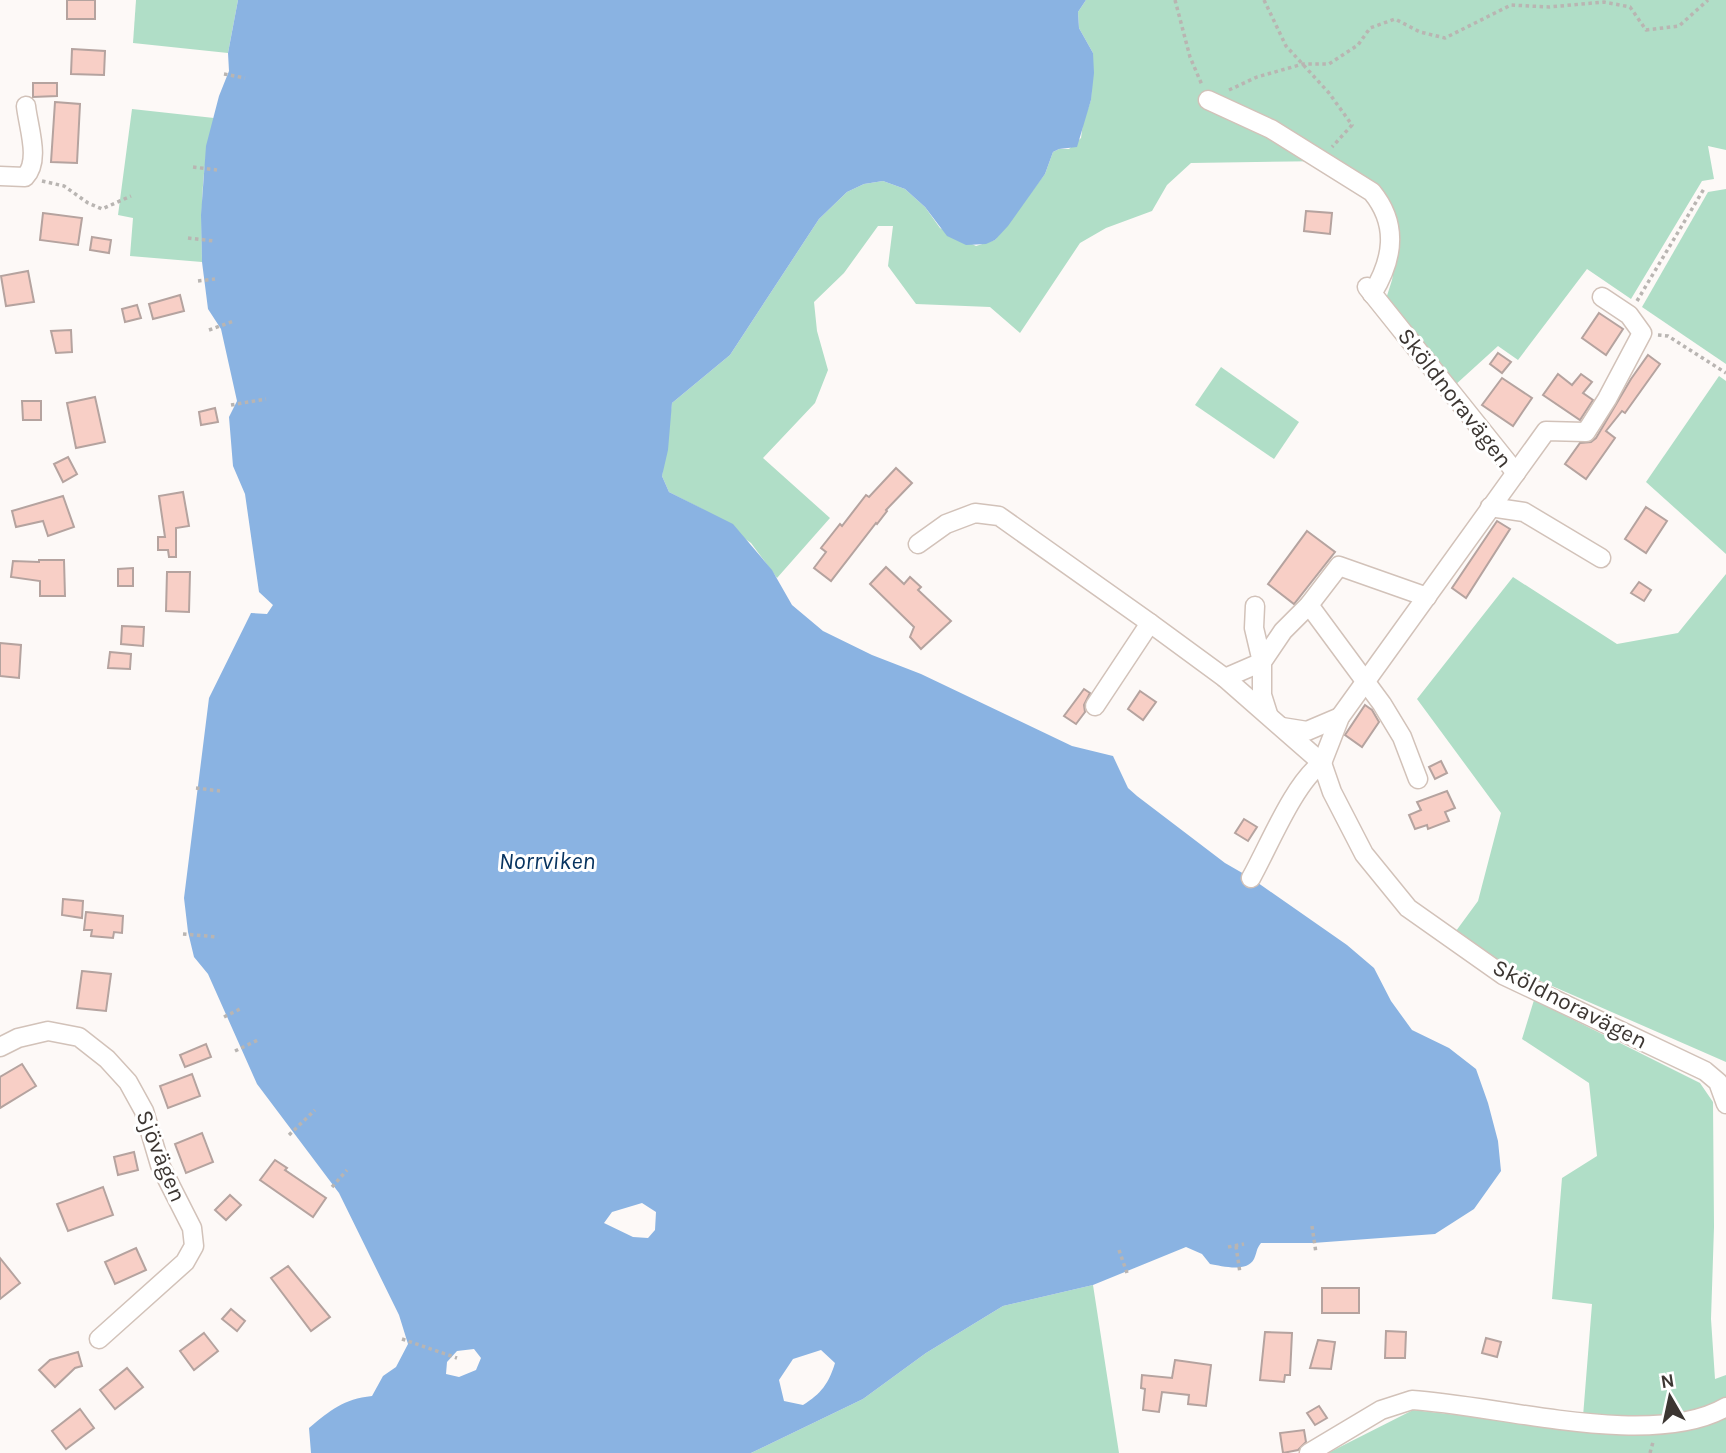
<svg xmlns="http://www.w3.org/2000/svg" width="1726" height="1453" font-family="Karla,sans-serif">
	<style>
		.green { fill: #b0dec7 }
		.water { fill: #8ab3e2; fill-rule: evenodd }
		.building { fill: #f8cfc6; stroke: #b5a39f; stroke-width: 2 }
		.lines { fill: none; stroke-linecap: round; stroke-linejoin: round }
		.street-casing { stroke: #d2c2b9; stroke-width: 21 }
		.path { stroke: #b9b5b2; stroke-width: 3.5; stroke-dasharray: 3.5 3.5; stroke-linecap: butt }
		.street { stroke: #fff; stroke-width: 18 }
		.labels { text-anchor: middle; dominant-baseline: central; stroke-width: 6; stroke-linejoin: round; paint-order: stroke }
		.street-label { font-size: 23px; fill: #3c3632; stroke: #fff }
		.water-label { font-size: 24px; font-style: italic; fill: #083460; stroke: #fff }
	</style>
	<rect width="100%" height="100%" fill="#fdf9f7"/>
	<!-- green -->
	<g class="green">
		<polygon points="136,0 238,0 228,53 133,43"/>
		<polygon points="1086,0 1726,0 1726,150 1708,146 1714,179 1702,181 1631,299 1587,269 1518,360 1498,346 1454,386 1385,302 1392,280 1397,252 1395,227 1330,161 1191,163 1167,185 1152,211 1106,228 1080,243 1020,333 990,307 916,304 888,266 893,226 878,226 844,273 814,302 817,331 828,370 815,403 763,458 830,518 777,578 751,543 702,509 669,492 662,476 672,403 730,355 819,219 847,192 864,184 883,181 905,189 925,207 940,228 976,246 995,240 1045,174 1053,152 1059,149 1069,149 1081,138 1083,123 1091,100 1093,53 1079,28 1078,12"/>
		<path d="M132,109L214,118C201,165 201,213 202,262L130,256L133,218L118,215Z"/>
		<polygon points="1726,189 1726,364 1642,307 1708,192"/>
		<polygon points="1221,367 1299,422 1274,459 1195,405"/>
		<polygon points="1719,376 1726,381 1726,554 1646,482"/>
		<polygon points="1726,574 1726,1062 1511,968 1456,931 1478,901 1501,813 1417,699 1513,577 1617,644 1678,633"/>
		<polygon points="1534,1000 1700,1083 1713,1102 1714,1227 1711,1319 1715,1379 1726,1375 1726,1453 1328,1453 1413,1410 1582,1429 1592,1304 1552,1299 1562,1178 1597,1156 1589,1083 1522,1039"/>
		<polygon points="1093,1285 1119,1453 751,1453 863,1399 926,1353 1003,1306"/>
	</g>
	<!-- water -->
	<path class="water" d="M238,0H1086L1078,12L1079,28L1093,53L1094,73L1091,100L1077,147L1059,149L1053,152L1045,174L1008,226L995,240L986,244L966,245L947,236L925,207L905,189L883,181L864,184L847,192L819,219L730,355L672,403L668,450L662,476L669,492L733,524L772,570L792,605L823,631L872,655L921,674L1072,746L1113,756L1128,788L1137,796L1225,863L1251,878L1347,945L1374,968L1391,1001L1412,1030L1449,1048L1476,1069L1488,1103L1498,1141L1501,1171L1474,1209L1435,1234L1313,1243H1261C1256,1249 1257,1253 1254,1259C1247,1273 1222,1266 1210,1264L1202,1254L1186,1247L1093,1285L1003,1306L926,1353L863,1399L751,1453H311L309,1428C331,1410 343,1399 372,1396L383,1376L396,1367L408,1344L399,1315L339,1193L257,1084L208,974L194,957L188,932L184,898L209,698L251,613L267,614L273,605L259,592L245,494L233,466L229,417L237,401L221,329L208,309L202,262L201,215L206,146L219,96L229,71L228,53ZM642,1203L656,1212L655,1230L648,1238L633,1237L604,1223L612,1212ZM474,1349L481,1358L476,1370L459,1377L446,1374L447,1362L457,1351ZM821,1350L835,1363C829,1383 821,1394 803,1405L784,1401L779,1380L793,1359Z"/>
	<!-- building -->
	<g class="building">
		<rect x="67" y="0" width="28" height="19"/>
		<polygon points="72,49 105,51 104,75 71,74"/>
		<polygon points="33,83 57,83 57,96 33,97"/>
		<polygon points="55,102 80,104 77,163 51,162"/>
		<polygon points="1306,211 1332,213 1330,234 1304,231"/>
		<polygon points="43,213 82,218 78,245 40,240"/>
		<polygon points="92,237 111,240 109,253 90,250"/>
		<polygon points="28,271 34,302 6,306 1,276"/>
		<polygon points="180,295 184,311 153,319 149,304"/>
		<polygon points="137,305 141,318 125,322 122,309"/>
		<polygon points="1599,313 1623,329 1606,355 1582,338"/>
		<polygon points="71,330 72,352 56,353 51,331"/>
		<polygon points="1498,353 1511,362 1502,373 1490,364"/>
		<polygon points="1648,355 1660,364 1625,413 1622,411 1606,431 1615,438 1586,479 1565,464 1580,443 1591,442 1596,438 1631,379"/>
		<polygon points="1558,374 1572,385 1581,374 1592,382 1583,393 1593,400 1580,420 1543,395"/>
		<polygon points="1502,378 1532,398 1513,426 1482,405"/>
		<polygon points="95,397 105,442 76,448 67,403"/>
		<polygon points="22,401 41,401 41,420 23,420"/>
		<polygon points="215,408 218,422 201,425 199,412"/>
		<polygon points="68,457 77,474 63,482 54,464"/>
		<polygon points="896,468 912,483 886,510 887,511 877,524 876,523 831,581 814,568 826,552 821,548 840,524 842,526 866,495 869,497"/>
		<polygon points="183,492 189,526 176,528 176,557 169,557 168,550 158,550 158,537 165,537 159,496"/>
		<polygon points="63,496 74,527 48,536 43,521 16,527 12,511"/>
		<polygon points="1646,507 1667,521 1646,553 1625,539"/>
		<polygon points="1497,521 1510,529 1466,598 1452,588"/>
		<polygon points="1307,531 1335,552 1294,604 1268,584"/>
		<polygon points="39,560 64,560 65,596 40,596 40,581 11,577 13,561 39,562"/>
		<polygon points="886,567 904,584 910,577 921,587 918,590 951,621 921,649 910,637 914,627 870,584"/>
		<polygon points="133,568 133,586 118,586 118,569"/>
		<polygon points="167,572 190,572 189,612 166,611"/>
		<polygon points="1639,582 1651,590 1644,601 1631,593"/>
		<polygon points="122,626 144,627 143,646 121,644"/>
		<polygon points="0,643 21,645 19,678 0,676"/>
		<polygon points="110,652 131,654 130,669 108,668"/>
		<polygon points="1084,689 1090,693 1084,705 1085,712 1076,724 1064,716"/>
		<polygon points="1140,691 1156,702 1143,720 1128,709"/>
		<polygon points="1365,705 1372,710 1379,722 1362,747 1345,735"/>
		<polygon points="1441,761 1447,773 1435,779 1429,767"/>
		<polygon points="1447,791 1455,808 1445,812 1449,821 1428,829 1427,825 1415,829 1409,815 1421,810 1417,802"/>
		<polygon points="1244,819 1257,827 1248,841 1235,833"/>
		<polygon points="63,899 83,901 82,918 62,915"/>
		<polygon points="86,912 123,916 122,933 114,932 113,938 91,936 92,930 84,930"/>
		<polygon points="82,971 111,974 106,1011 77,1008"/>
		<polygon points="206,1044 211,1057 185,1067 180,1055"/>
		<polygon points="22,1064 36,1086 0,1108 0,1077"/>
		<polygon points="192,1074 200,1096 168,1108 160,1086"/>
		<polygon points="202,1133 213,1162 186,1173 175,1144"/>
		<polygon points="134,1152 138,1170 118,1175 114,1157"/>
		<polygon points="275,1160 287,1168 285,1170 326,1198 313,1217 260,1180"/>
		<polygon points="103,1187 113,1215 68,1231 57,1204"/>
		<polygon points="230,1195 241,1205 226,1220 215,1210"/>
		<polygon points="136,1248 146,1270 115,1284 105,1262"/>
		<polygon points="0,1258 20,1283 0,1299"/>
		<polygon points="288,1266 330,1317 311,1331 271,1278"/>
		<rect x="1322" y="1288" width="37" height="25"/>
		<polygon points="231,1309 245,1321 237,1331 222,1319"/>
		<polygon points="1386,1331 1406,1332 1405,1358 1385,1358"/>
		<polygon points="1265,1332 1292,1333 1290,1375 1285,1375 1284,1382 1260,1380"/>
		<polygon points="204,1333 218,1351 194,1370 180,1351"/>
		<polygon points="1486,1338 1501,1342 1497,1357 1482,1353"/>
		<polygon points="1318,1340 1335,1342 1331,1369 1310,1368"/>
		<polygon points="78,1352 82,1366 75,1368 55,1387 39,1370 50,1360"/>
		<polygon points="1175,1360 1211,1365 1206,1406 1188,1404 1189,1395 1162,1392 1159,1412 1143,1410 1145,1389 1141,1388 1142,1375 1172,1378"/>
		<polygon points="127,1368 143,1387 115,1409 100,1390"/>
		<polygon points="1319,1406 1327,1418 1315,1425 1307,1413"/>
		<polygon points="80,1409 94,1428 66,1449 52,1431"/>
		<polygon points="1304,1430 1306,1442 1298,1450 1283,1453 1280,1433"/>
	</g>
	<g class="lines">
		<defs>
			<g id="street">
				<path d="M1208,100L1271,129L1372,192C1399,225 1393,260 1372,294"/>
				<path d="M0,176L25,177C41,161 28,126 26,106"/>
				<polyline points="1367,287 1516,473"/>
				<polyline points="1490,507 1524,512 1601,558"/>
				<polyline points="918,544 946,524 975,513 999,516 1150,623 1225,678 1322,763 1332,792 1364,854 1408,908 1503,975 1705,1071 1718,1082 1726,1104"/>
				<polyline points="1309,605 1382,704 1402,737 1418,779"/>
				<polyline points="1225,678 1262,662 1254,628 1255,606"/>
				<polyline points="1095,706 1150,623"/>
				<polyline points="1268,714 1262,695 1262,662 1283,631 1309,605 1339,566 1427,597"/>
				<polyline points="1282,727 1307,731 1340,717"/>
				<polyline points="1322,763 1340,717 1546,431 1586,432 1607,399 1642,333 1629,315 1602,297"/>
				<path d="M1251,878C1269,846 1294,783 1322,763"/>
				<polyline points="0,1047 18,1038 48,1031 79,1037 107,1059 128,1082 144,1111 160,1165 192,1228 194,1246 185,1262 99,1339"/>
				<path d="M1309,1453L1381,1410L1412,1400C1497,1405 1652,1450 1726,1407"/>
			</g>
		</defs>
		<!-- street casing -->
		<use href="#street" class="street-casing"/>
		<!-- path -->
		<g class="path">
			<polyline points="1175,0 1190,57 1202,85"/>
			<polyline points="1264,0 1286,46 1329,93 1352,125 1332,147"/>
			<polyline points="224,74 245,78"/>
			<polyline points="1229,90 1257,77 1303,64 1329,64 1358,45 1370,28 1395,19 1420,32 1445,38 1511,5 1549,7 1604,2 1630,7 1646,30 1679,26 1708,0"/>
			<polyline points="193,167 217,170"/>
			<polyline points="42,181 64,186 88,203 102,209 131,196"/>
			<polyline points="188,238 214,241"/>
			<polyline points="198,281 215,279"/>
			<polyline points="1637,301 1705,187"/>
			<polyline points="209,330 234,321"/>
			<polyline points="1658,335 1668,336 1726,373"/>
			<polyline points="231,405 266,399"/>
			<polyline points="196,788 220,791"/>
			<polyline points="183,934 218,937"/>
			<polyline points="224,1017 242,1008"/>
			<polyline points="235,1051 260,1039"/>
			<polyline points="289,1135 315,1110"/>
			<polyline points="332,1187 347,1170"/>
			<polyline points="1312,1226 1316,1253"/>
			<polyline points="1236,1246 1240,1273"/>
			<polyline points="1228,1247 1244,1244"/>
			<polyline points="1119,1250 1127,1273"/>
			<polyline points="402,1339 457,1358"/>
			<polyline points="1650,1453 1653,1442"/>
		</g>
		<!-- street -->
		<use href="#street" class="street"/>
	</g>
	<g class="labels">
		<!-- street labels -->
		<g class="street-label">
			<text transform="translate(1455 398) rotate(52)">Sköldnoravägen</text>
			<text transform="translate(1570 1004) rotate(27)">Sköldnoravägen</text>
			<text transform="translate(161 1156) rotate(68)">Sjövägen</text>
		</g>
		<!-- water labels -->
		<g class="water-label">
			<text x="547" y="861">Norrviken</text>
		</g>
	</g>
	<!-- north arrow -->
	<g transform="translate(1670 1397) rotate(351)" stroke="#ffffff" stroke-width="5" paint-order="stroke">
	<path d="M0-5L12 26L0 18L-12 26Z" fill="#3c3632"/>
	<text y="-10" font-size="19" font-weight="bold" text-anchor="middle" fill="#3c3632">N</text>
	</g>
</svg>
